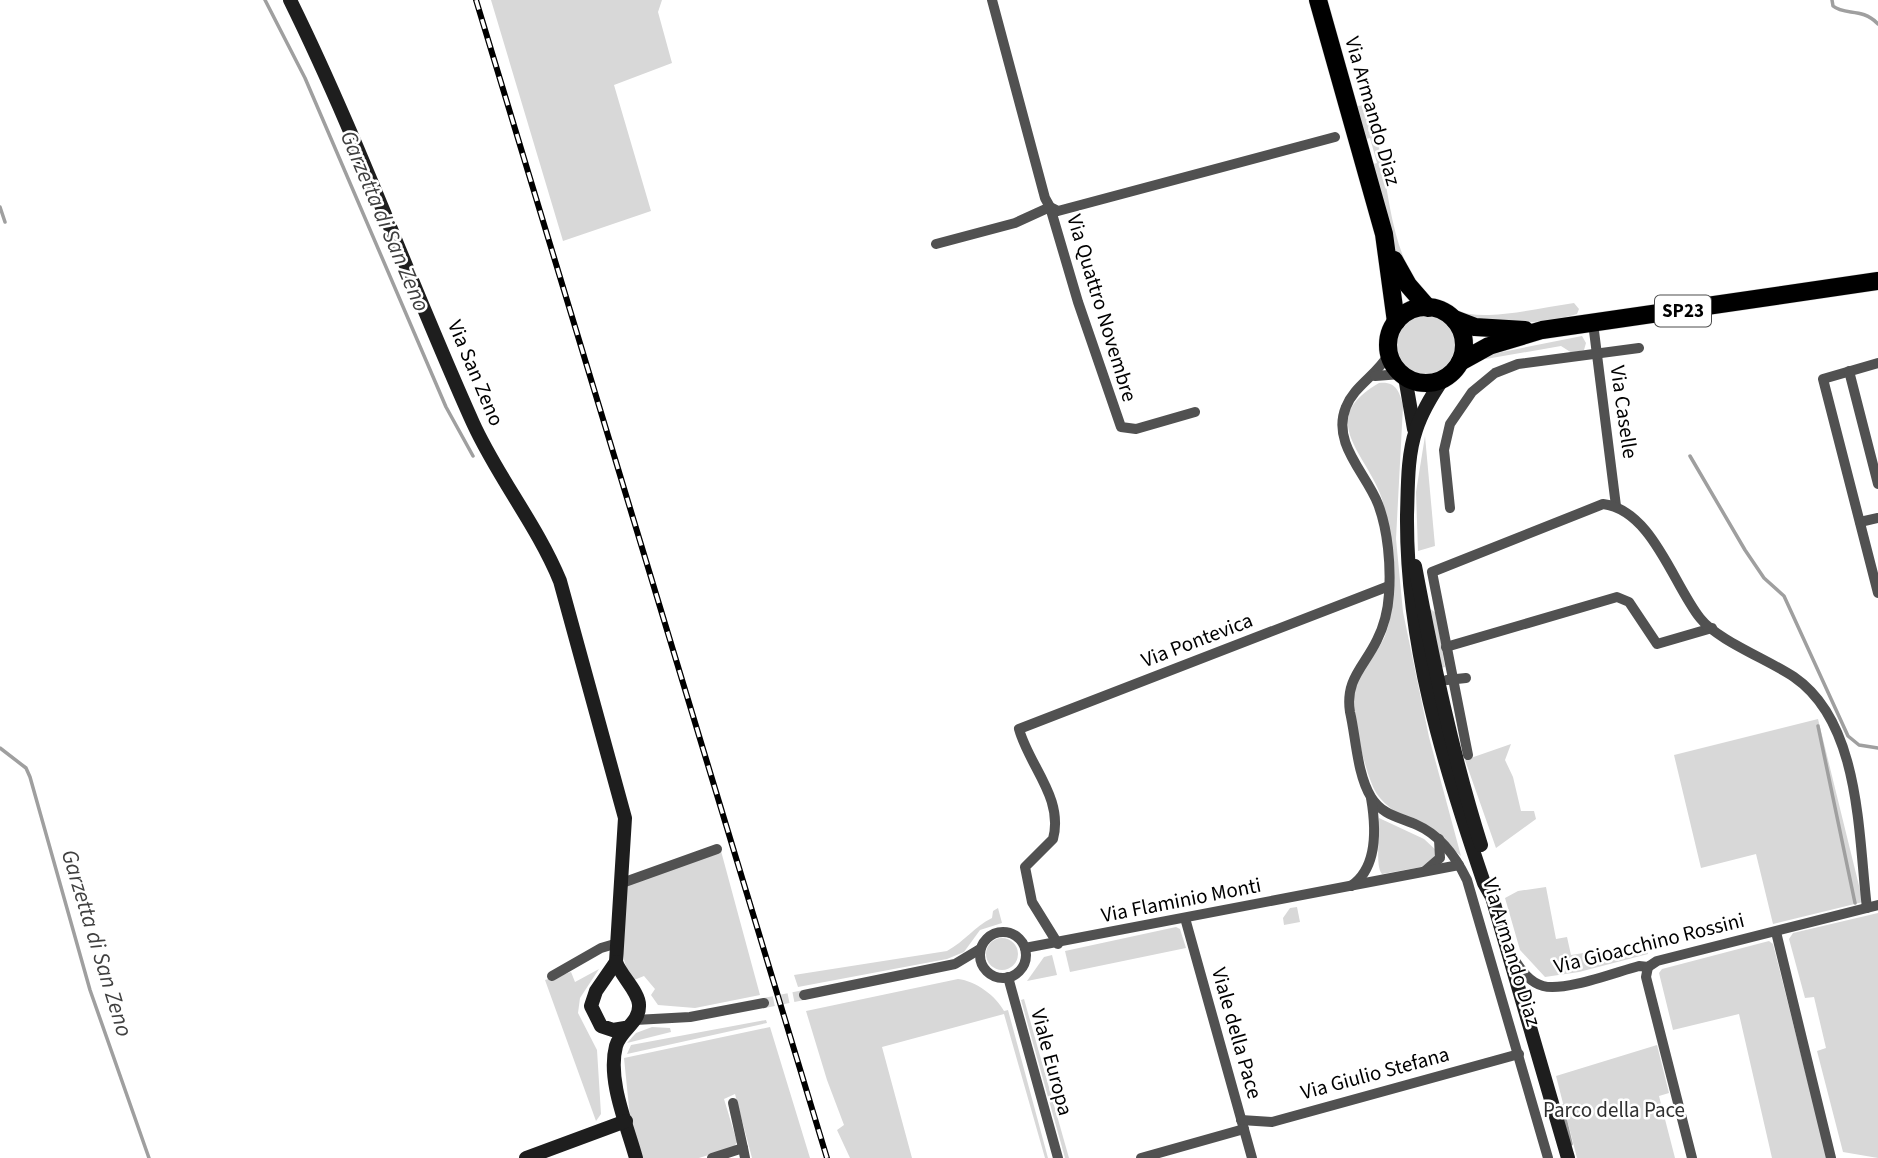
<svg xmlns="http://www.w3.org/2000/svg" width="1878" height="1158" font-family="'Source Sans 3',sans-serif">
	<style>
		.green { fill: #d8d8d8 }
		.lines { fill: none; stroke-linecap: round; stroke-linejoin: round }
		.stream { stroke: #9f9f9f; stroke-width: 3.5 }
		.street-tunnel { stroke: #d9d9d9; stroke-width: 10; stroke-dasharray: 10 5; stroke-linecap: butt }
		.primary-casing { stroke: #dbdbdb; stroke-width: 19 }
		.street { stroke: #515151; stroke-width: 10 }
		.secondary { stroke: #1e1e1e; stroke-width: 14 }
		.primary { stroke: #000; stroke-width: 18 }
		.rail-casing { stroke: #000; stroke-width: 6 }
		.rail { stroke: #fff; stroke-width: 3.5; stroke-dasharray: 10; stroke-linecap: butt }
		.labels { text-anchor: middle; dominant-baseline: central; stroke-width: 5; stroke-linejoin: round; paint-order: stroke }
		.shield { fill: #fff; stroke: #4c4c4c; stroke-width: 2 }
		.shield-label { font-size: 19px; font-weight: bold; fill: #000 }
		.street-label { font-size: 21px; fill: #000; stroke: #fff }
		.park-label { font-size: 21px; fill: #2f2f2f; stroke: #fff }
		.water-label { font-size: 23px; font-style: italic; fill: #404040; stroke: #fff }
	</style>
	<rect width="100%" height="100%" fill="#fff"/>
	<!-- green -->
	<g class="green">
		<polygon points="491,0 662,0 658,12 672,63 614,85 651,211 563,241"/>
		<path d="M1366,105C1371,122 1378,139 1381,157C1394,223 1397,318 1489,315C1517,314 1546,307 1574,303L1579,309L1577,314C1521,330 1439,329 1405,273C1386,242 1380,200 1370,165L1377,163L1370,138L1366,139L1355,111L1357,106Z"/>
		<circle cx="1426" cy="345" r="30"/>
		<polygon points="1582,336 1586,343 1584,350 1572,353 1561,346 1480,360 1487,355"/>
		<path d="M1379,383C1396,381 1400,392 1403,406L1396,539L1403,612L1429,737L1461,856C1437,835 1386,814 1374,789C1363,765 1346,699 1360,675C1368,660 1382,648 1387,630C1395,605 1389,578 1388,552C1386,534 1387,516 1382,499C1367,453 1315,420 1379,383Z"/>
		<polygon points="1425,436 1435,546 1418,551 1416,492"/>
		<polygon points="1429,608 1436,613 1445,667 1440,668"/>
		<polygon points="1818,719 1863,902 1773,924 1756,854 1701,868 1674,755"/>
		<polygon points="1511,744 1505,760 1513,777 1521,811 1534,811 1536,819 1496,848 1465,760"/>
		<path d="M1379,818L1424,839L1438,852L1427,866L1382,874C1375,867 1380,831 1379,818Z"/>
		<path d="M721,851L760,995L695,1008L658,1005L651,995L655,989L644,976L634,980C614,959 625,912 627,885Z"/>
		<polygon points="1546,887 1556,939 1567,937 1571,955 1596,951 1599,962 1647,950 1648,954 1579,972 1545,977 1520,950 1505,898 1518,891"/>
		<polygon points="1297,907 1300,922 1284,925 1283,918 1290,908"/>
		<path d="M998,908L1002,923L980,930L964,952L947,959L798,987L794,975L947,951C965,941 974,927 992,918L993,911Z"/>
		<polygon points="1878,913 1878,1158 1843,1152 1817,1051 1826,1048 1814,997 1805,998 1789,939 1793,933"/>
		<polygon points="1176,927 1180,929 1186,948 1070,972 1065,951"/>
		<circle cx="1002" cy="954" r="16"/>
		<polygon points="1769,941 1773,944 1827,1158 1772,1158 1739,1014 1673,1030 1659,973 1662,969"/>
		<polygon points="1052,955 1057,975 1027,981 1044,957"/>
		<polygon points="599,969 580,998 578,1013 597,1050 601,1114 596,1121 545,980 571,972 575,982"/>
		<path d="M958,979C976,981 996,996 1004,1011L1008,1010L1048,1158H1045L1004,1014L882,1047L912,1158H850L837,1130L844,1125L827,1080L806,1011Z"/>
		<polygon points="1024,999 1069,1158 1065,1158 1021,1000"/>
		<polygon points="766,1020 767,1023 627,1054 631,1045"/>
		<polygon points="652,1027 670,1028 671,1032 627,1043 636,1033"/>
		<polygon points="770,1027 810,1158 752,1158 735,1094 724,1099 737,1142 734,1147 699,1158 640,1158 631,1127 624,1058"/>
		<polygon points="1657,1045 1669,1093 1659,1096 1675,1158 1577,1158 1556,1076"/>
	</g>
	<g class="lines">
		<!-- stream -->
		<g class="stream">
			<polyline points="265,0 305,78 446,407 473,456"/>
			<path d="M1832,0L1833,6C1845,16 1862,7 1878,24"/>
			<polyline points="0,207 5,222"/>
			<polyline points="1690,456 1745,550 1764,578 1784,596 1848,736 1859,745 1878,748"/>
			<polyline points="1818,726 1855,903"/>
			<polyline points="0,748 26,768 30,777 90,990 149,1158"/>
			<polyline points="1562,1106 1571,1144"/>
		</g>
		<!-- street-tunnel -->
		<polyline class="street-tunnel" points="764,1003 804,995"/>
		<defs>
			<g id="primary">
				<polyline points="1318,0 1384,234 1396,322"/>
				<polyline points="1394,260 1408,285 1428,308"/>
				<circle cx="1426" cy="345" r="38"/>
				<polyline points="1454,319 1475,327 1525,330"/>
				<polyline points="1460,362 1489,346 1542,330 1878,281"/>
			</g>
		</defs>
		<!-- primary casing -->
		<use href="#primary" class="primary-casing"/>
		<!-- street -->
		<g class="street">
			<polyline points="992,0 1045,198 1050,207 1058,211 1335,137"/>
			<polyline points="936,244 1015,223 1050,207 1078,302 1121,427 1136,429 1195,412"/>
			<polyline points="1593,323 1616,506"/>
			<path d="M1389,354C1376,376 1354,386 1346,407C1331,443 1366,473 1378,504C1388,530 1391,566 1389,594C1388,610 1384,626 1377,640C1364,667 1345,679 1350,712C1356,738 1357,774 1371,797C1382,815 1399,817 1417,825C1440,835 1456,857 1467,880L1548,1158"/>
			<polyline points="1878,363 1823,379 1878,593"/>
			<polyline points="1849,371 1878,484"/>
			<polyline points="1375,376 1401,374"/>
			<polyline points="1450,508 1444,450 1450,424 1472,392 1495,373 1518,364 1639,348"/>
			<polyline points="1860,522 1878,518"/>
			<polyline points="1446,647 1617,597 1629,602 1657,644 1712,628"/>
			<polyline points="1447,680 1466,678"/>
			<path d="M1468,755L1432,572L1603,504C1652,510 1673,584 1700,618C1717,640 1769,660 1794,677C1861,723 1858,835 1867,908"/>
			<polyline points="1425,871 1440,858 1439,839"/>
			<polyline points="622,883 717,849"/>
			<path d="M1351,886C1378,868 1376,827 1371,798"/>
			<polyline points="1185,918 1252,1158"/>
			<circle cx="1003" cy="955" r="23"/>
			<polyline points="1776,932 1831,1158"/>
			<path d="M1058,944L1032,902L1025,867L1053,839C1064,798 1029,766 1019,729L1389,586"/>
			<polyline points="1025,948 1459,865"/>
			<path d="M1512,956C1520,968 1528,982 1543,986C1564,992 1616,972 1639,966L1648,967L1657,961L1878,905"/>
			<polyline points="1648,967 1646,977 1692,1158"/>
			<polyline points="552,976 601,948 618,943"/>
			<polyline points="1008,977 1058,1158"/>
			<polyline points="804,995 955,964 980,949"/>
			<polyline points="635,1020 690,1017 764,1003"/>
			<polyline points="733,1103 743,1148"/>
			<polyline points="1241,1120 1272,1122 1519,1054"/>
			<polyline points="712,1158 743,1148 745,1158"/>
			<polyline points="1141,1158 1244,1129"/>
		</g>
		<!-- secondary -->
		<g class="secondary">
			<path d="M290,0C358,138 410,283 473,423C498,478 537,525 560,581L625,818L616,962L596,991L591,1006L601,1026L613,1030L625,1028"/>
			<polyline points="1405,377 1414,429"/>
			<path d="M1443,379C1432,395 1422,411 1416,430C1407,456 1408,488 1407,515C1406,643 1443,763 1484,883L1492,897L1568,1158"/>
			<path d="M1415,566C1433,661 1452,753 1481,845"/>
			<path d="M616,962C621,976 639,992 639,1005C640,1023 621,1029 616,1046C607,1080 627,1125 636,1158"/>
			<polyline points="526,1158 626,1121"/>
		</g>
		<!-- primary -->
		<use href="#primary" class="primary"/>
		<defs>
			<polyline id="rail" points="476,0 827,1158"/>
		</defs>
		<!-- rail casing -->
		<use href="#rail" class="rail-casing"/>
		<!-- rail -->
		<use href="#rail" class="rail"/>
	</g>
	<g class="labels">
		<!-- shield labels -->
		<rect class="shield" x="1655" y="295.5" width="56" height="31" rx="5"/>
		<g class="shield-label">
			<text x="1683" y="311">SP23</text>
		</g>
		<!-- street labels -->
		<g class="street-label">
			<text transform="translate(1373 111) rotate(74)">Via Armando Diaz</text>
			<text transform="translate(1102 308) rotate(73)">Via Quattro Novembre</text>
			<text transform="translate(476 373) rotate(67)">Via San Zeno</text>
			<text transform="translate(1624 412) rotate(82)">Via Caselle</text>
			<text transform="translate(1197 640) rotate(-21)">Via Pontevica</text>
			<text transform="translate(1181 900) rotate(-11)">Via Flaminio Monti</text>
			<text transform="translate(1649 943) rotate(-14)">Via Gioacchino Rossini</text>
			<text transform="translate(1512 952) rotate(73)">Via Armando Diaz</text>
			<text transform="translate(1237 1033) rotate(74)">Viale della Pace</text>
			<text transform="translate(1052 1062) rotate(75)">Viale Europa</text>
			<text transform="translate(1375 1073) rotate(-15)">Via Giulio Stefana</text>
		</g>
		<!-- park labels -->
		<g class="park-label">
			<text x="1614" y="1110">Parco della Pace</text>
		</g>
		<!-- water labels -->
		<g class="water-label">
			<text transform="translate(385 221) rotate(67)">Garzetta di San Zeno</text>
			<text transform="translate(97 943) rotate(73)">Garzetta di San Zeno</text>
		</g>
	</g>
</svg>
